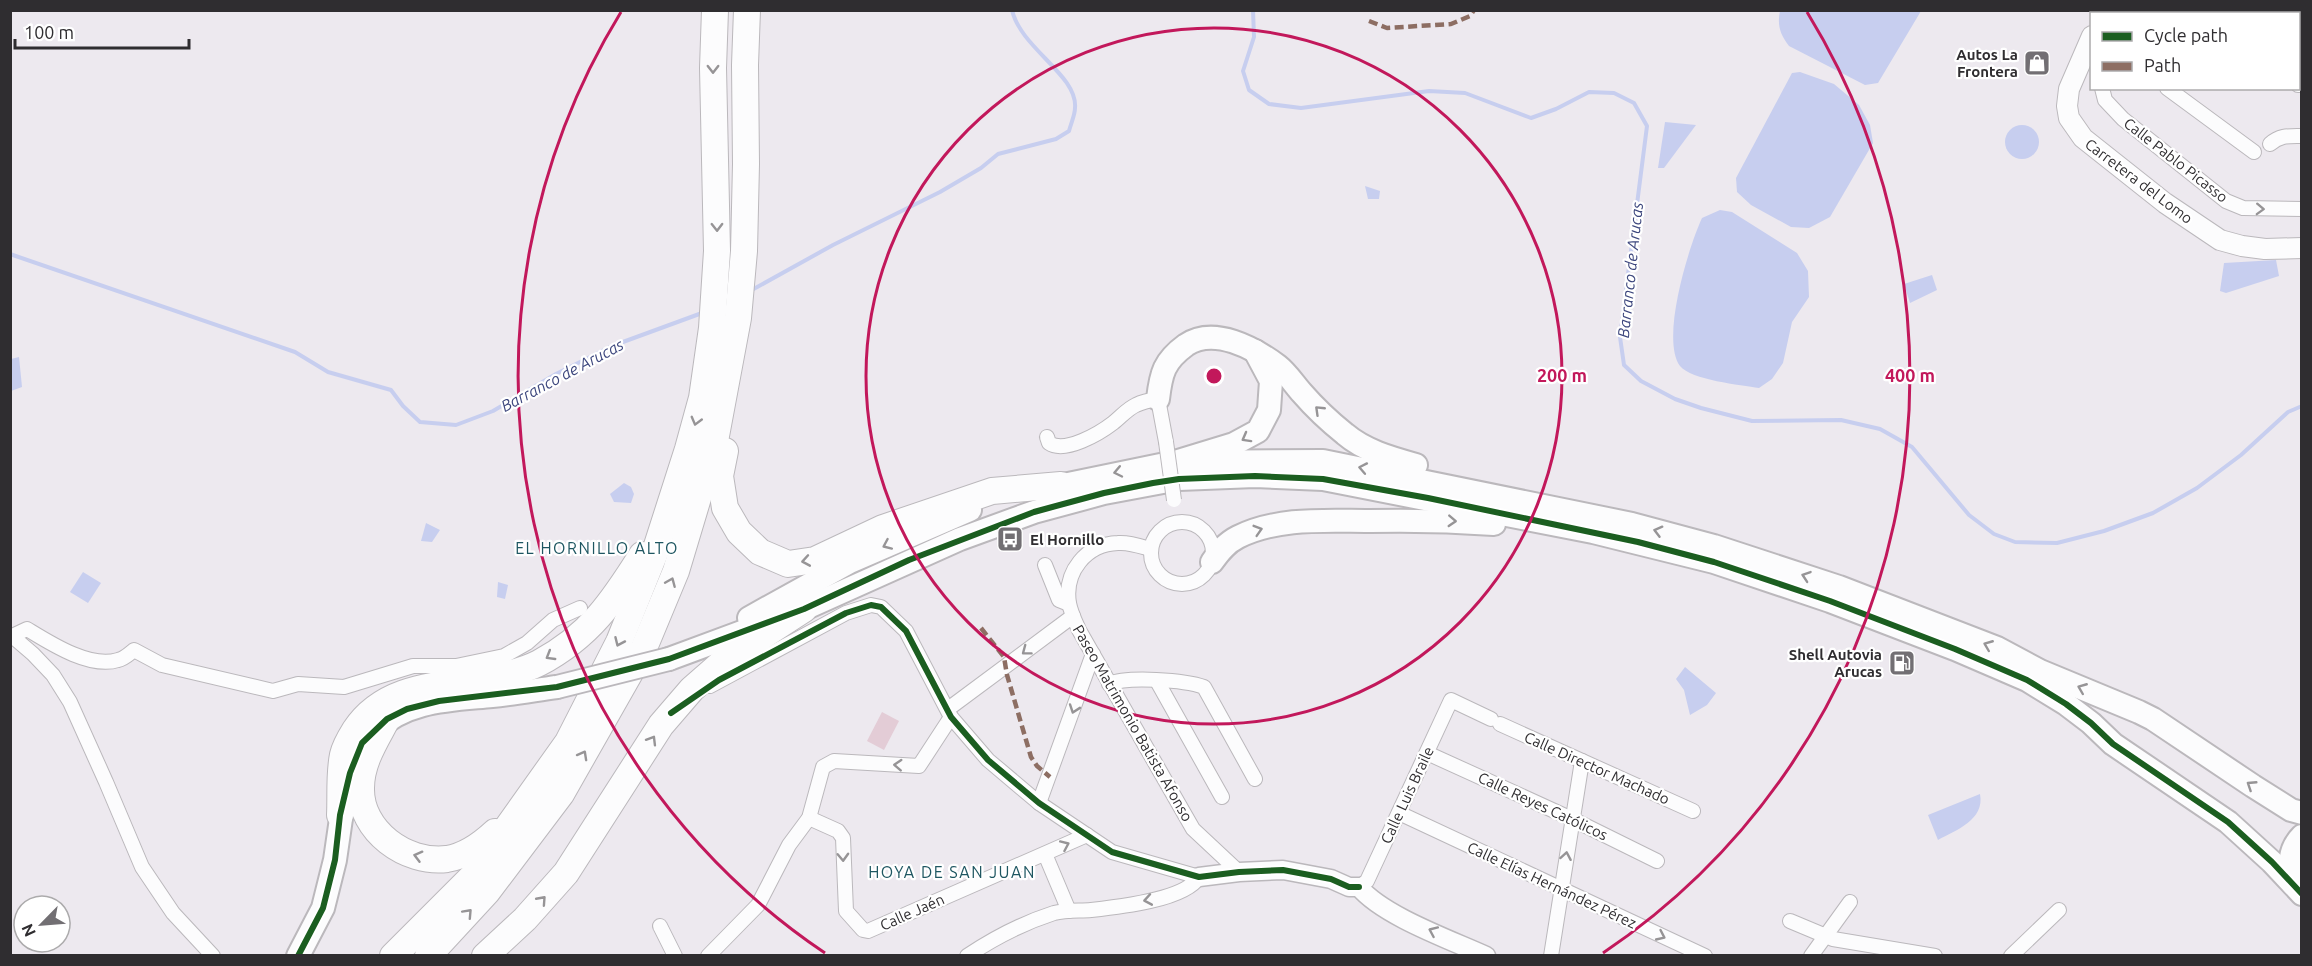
<svg xmlns="http://www.w3.org/2000/svg" width="2312" height="966" font-family="Ubuntu,sans-serif">
	<style>
		.green { fill: #e3ccd6 }
		.water { fill: #c7ceef }
		.lines { fill: none; stroke-linecap: round; stroke-linejoin: round }
		.stream { stroke: #c7ceef; stroke-width: 4 }
		.minor-casing { stroke: #bbb8bc; stroke-width: 16 }
		.tertiary-casing { stroke: #bbb8bc; stroke-width: 21 }
		.secondary-casing { stroke: #bbb8bc; stroke-width: 22 }
		.primary-casing { stroke: #bbb8bc; stroke-width: 26 }
		.motorway-casing { stroke: #bbb8bc; stroke-width: 28 }
		.minor { stroke: #fcfcfd; stroke-width: 14 }
		.tertiary { stroke: #fcfcfd; stroke-width: 18 }
		.secondary { stroke: #fcfcfd; stroke-width: 20 }
		.primary { stroke: #fcfcfd; stroke-width: 22 }
		.motorway { stroke: #fcfcfd; stroke-width: 26 }
		.minor-bridge-casing { stroke: #bbb8bc; stroke-width: 16; stroke-linecap: butt }
		.primary-bridge-casing { stroke: #bbb8bc; stroke-width: 26; stroke-linecap: butt }
		.minor-bridge { stroke: #fcfcfd; stroke-width: 14 }
		.primary-bridge { stroke: #fcfcfd; stroke-width: 22 }
		.quiet { stroke: #8d6e63; stroke-width: 4.5; stroke-dasharray: 9 4.5; stroke-linecap: butt }
		.cycleway-casing { stroke: #fff; stroke-width: 10 }
		.cycleway { stroke: #1b5e20; stroke-width: 6 }
		.oneway { stroke: #969496 }
		.ring { fill: none; stroke: #c2185b; stroke-width: 3 }
		.labels { text-anchor: middle; dominant-baseline: central; stroke-width: 4.5; stroke-linejoin: round; paint-order: stroke }
		.poi-label { font-size: 15px; font-weight: bold; fill: #2f2d30; stroke: #fff; text-anchor: end }
		.street-label { font-size: 15px; fill: #2f2d30; stroke: #fff }
		.water-label { font-size: 16px; font-style: italic; fill: #3c467d; stroke: #fff }
		.neighbourhood-label { font-size: 16px; letter-spacing: 1.5px; fill: #1e5661; stroke: #fff }
		.centre { fill: #c2185b; stroke: #fff; stroke-width: 3 }
		.ring-label { font-size: 18px; text-anchor: middle; font-weight: bold; fill: #c2185b; stroke: #fff; stroke-width: 4.5; stroke-linejoin: round; paint-order: stroke }
	</style>
	<rect width="100%" height="100%" fill="#ede9ef"/>
	<!-- green -->
	<polygon class="green" points="882,712 899,721 884,750 867,741"/>
	<!-- water -->
	<g class="water">
		<path d="M1780,11V10L1921,11L1878,83L1865,85L1789,46C1780,34 1777,25 1780,11Z"/>
		<polygon points="1800,72 1834,84 1859,105 1870,125 1873,143 1830,217 1809,228 1791,227 1751,205 1737,192 1736,178 1792,73"/>
		<polygon points="1665,122 1696,125 1664,168 1658,168"/>
		<circle cx="2022" cy="142" r="17"/>
		<polygon points="1365,186 1380,191 1379,199 1368,199"/>
		<path d="M1720,210L1732,212L1797,253L1808,271L1809,297L1792,322L1783,363L1772,379L1759,388C1741,385 1691,380 1680,366C1660,339 1689,246 1702,218Z"/>
		<polygon points="2276,260 2279,276 2226,293 2220,291 2224,263"/>
		<polygon points="1932,275 1937,290 1910,303 1904,284"/>
		<polygon points="19,357 22,387 11,391 11,359"/>
		<polygon points="624,483 631,487 634,494 631,503 614,502 610,494"/>
		<polygon points="426,523 440,530 432,542 421,541"/>
		<polygon points="83,572 101,583 88,603 70,592"/>
		<polygon points="498,582 508,585 505,599 497,597"/>
		<polygon points="1685,667 1716,693 1707,705 1690,715 1684,690 1676,679"/>
		<path d="M1980,794C1985,820 1956,830 1938,840L1928,815Z"/>
	</g>
	<g class="lines">
		<!-- stream -->
		<g class="stream">
			<polyline points="1253,10 1254,37 1243,71 1249,90 1269,104 1301,108 1429,91 1465,93 1531,118 1556,109 1589,92 1614,93 1634,103 1647,126 1620,337 1624,365 1641,381 1675,399 1701,408 1752,421 1841,420 1880,429 1912,447 1969,515 1994,534 2015,542 2057,543 2104,531 2153,513 2197,488 2241,455 2288,412 2302,406"/>
			<polyline points="10,254 295,352 328,372 391,390 403,406 420,422 456,425 493,411 556,374 612,346 702,313"/>
			<path d="M750,291L833,245L940,192L981,168L998,154L1056,139L1069,131C1071,123 1075,115 1075,108C1078,75 1021,49 1012,10"/>
		</g>
		<defs>
			<g id="minor">
				<polyline points="2213,10 2216,14"/>
				<polyline points="2134,14 2136,10"/>
				<polyline points="2298,85 2302,85"/>
				<polyline points="2102,88 2105,100 2123,119 2226,201 2243,208 2302,209"/>
				<polyline points="2167,88 2254,152"/>
				<path d="M2270,144C2280,135 2289,136 2302,136"/>
				<path d="M1047,437L1049,443C1065,454 1100,433 1113,423C1121,417 1127,409 1136,405C1142,402 1151,400 1158,399L1166,442"/>
				<circle cx="1182" cy="553" r="31"/>
				<path d="M1150,549C1140,546 1129,542 1118,543C1086,544 1064,572 1069,603C1071,613 1075,621 1079,630L1193,829L1239,872"/>
				<polyline points="1045,565 1059,600 1069,604"/>
				<polyline points="12,636 33,654 53,675 70,702 106,782 142,867 173,913 213,956"/>
				<path d="M10,637L27,629C50,643 90,669 118,660C124,659 129,654 134,650L162,665L273,691L298,684L344,687L413,666H456L504,656L527,643L553,620L580,608"/>
				<polyline points="1157,681 1222,797"/>
				<path d="M1109,684C1127,676 1185,680 1204,687L1255,779"/>
				<path d="M710,686L846,613L871,605L881,607L906,631L951,717L988,760L1039,803L1112,852L1199,877C1185,900 1119,907 1091,910C1080,911 1066,910 1054,913C1023,923 994,938 967,956"/>
				<polyline points="948,709 1073,616"/>
				<polyline points="1500,724 1693,811"/>
				<polyline points="1427,753 1572,819 1657,861"/>
				<polyline points="1039,803 1093,654"/>
				<polyline points="1399,813 1705,956"/>
				<polyline points="809,818 838,831 843,838 846,911 863,930 868,931 1087,835"/>
				<polyline points="1045,854 1069,911"/>
				<polyline points="1359,887 1367,881 1451,700 1491,719"/>
				<polyline points="1790,921 1833,939 1935,956"/>
				<polyline points="660,926 675,956"/>
				<polyline points="708,956 758,905 789,845 809,818 823,767 834,761 919,766 951,717"/>
				<polyline points="1551,956 1582,761"/>
				<polyline points="1811,956 1850,902"/>
				<polyline points="2011,956 2059,910"/>
			</g>
			<path id="tertiary" d="M1199,877L1239,872L1283,870L1331,879L1349,887H1359C1383,916 1451,940 1486,956"/>
			<g id="secondary">
				<polyline points="2104,14 2105,10"/>
				<polyline points="2092,36 2069,89 2067,106 2069,118 2083,138 2165,203 2220,240 2242,246 2265,249 2302,248"/>
			</g>
			<g id="primary">
				<path d="M1158,399C1161,373 1164,361 1186,345C1214,326 1254,348 1278,366C1287,373 1294,384 1302,393C1315,408 1330,422 1345,434C1365,451 1391,458 1416,465"/>
				<polyline points="1175,462 1323,461 1632,524 1714,546 1839,587 1997,648 2040,671 2139,712 2153,719 2253,786 2291,810 2302,813"/>
				<polyline points="1044,489 1175,462 1234,444 1258,431 1269,410 1271,381 1255,351"/>
				<path d="M1212,562C1219,552 1226,543 1238,537C1278,517 1326,521 1369,521C1411,520 1452,521 1494,524"/>
				<polyline points="749,618 850,562 970,510"/>
				<polyline points="669,659 804,609 960,539 1034,512 1104,493 1179,479 1255,476 1323,479 1593,532 1714,562 1830,601 1955,649 2027,680 2066,704 2091,723 2113,744 2228,822 2272,862 2302,894"/>
				<path d="M375,731C406,700 451,700 492,696C514,694 535,690 557,687"/>
				<path d="M2293,884C2289,866 2288,850 2302,836"/>
				<polyline points="298,956 323,908 335,860 344,798"/>
			</g>
			<g id="motorway">
				<polyline points="725,451 720,476 725,508 739,532 760,552 788,564 815,560 883,528 992,491 1061,485"/>
				<path d="M387,719C376,740 361,762 361,788C360,831 406,864 447,859C466,856 481,845 495,832"/>
				<path d="M340,815C341,796 339,774 343,755C345,746 350,738 355,730C395,669 482,692 539,663C590,636 613,601 642,555"/>
				<polyline points="393,956 472,877 568,742 619,642 654,555 688,449 702,398 712,328 717,251 713,68 715,10"/>
				<polyline points="428,956 487,892 561,794 644,648 676,571 715,441 738,318 744,251 746,164 745,65 747,10"/>
				<polyline points="485,956 525,919 566,873 661,725 692,689 724,661 804,609"/>
			</g>
		</defs>
		<!-- minor casing -->
		<use href="#minor" class="minor-casing"/>
		<!-- tertiary casing -->
		<use href="#tertiary" class="tertiary-casing"/>
		<!-- secondary casing -->
		<use href="#secondary" class="secondary-casing"/>
		<!-- primary casing -->
		<use href="#primary" class="primary-casing"/>
		<!-- motorway casing -->
		<use href="#motorway" class="motorway-casing"/>
		<!-- minor -->
		<use href="#minor" class="minor"/>
		<!-- tertiary -->
		<use href="#tertiary" class="tertiary"/>
		<!-- secondary -->
		<use href="#secondary" class="secondary"/>
		<!-- primary -->
		<use href="#primary" class="primary"/>
		<!-- motorway -->
		<use href="#motorway" class="motorway"/>
		<defs>
			<polyline id="minor-bridge" points="1166,442 1174,500"/>
			<polyline id="primary-bridge" points="557,687 669,659"/>
		</defs>
		<!-- minor-bridge casing -->
		<use href="#minor-bridge" class="minor-bridge-casing"/>
		<!-- primary-bridge casing -->
		<use href="#primary-bridge" class="primary-bridge-casing"/>
		<!-- minor-bridge -->
		<use href="#minor-bridge" class="minor-bridge"/>
		<!-- primary-bridge -->
		<use href="#primary-bridge" class="primary-bridge"/>
		<!-- quiet -->
		<g class="quiet">
			<polyline points="1369,21 1387,28 1451,24 1470,16 1474,10"/>
			<polyline points="981,628 1004,657 1007,675 1031,757 1037,766 1050,777"/>
		</g>
		<defs>
			<g id="cycleway">
				<polyline points="671,713 719,680 846,613 871,605 881,607 906,631 951,717 988,760 1039,803 1112,852 1199,877 1239,872 1283,870 1331,879 1349,887 1359,887"/>
				<polyline points="298,956 323,908 335,860 340,815 350,773 362,743 387,719 407,709 439,701 557,687 669,659 804,609 909,560 1034,512 1104,493 1153,483 1179,479 1255,476 1323,479 1428,498 1638,542 1714,562 1830,601 1955,649 2027,680 2066,704 2091,723 2113,744 2228,822 2272,862 2302,894"/>
			</g>
		</defs>
		<!-- cycleway casing -->
		<use href="#cycleway" class="cycleway-casing"/>
		<!-- cycleway -->
		<use href="#cycleway" class="cycleway"/>
	</g>
	<!-- one-way arrows -->
	<defs><path id="oneway-chevron" d="M-2-3.5L2.5 0L-2 3.5" fill="none" stroke-width="1.6" stroke-linecap="round" stroke-linejoin="round" transform="scale(1.5)"/></defs>
	<g class="oneway">
		<use href="#oneway-chevron" transform="translate(713 69) rotate(90)"/>
		<use href="#oneway-chevron" transform="translate(2260 209) rotate(2)"/>
		<use href="#oneway-chevron" transform="translate(717 227) rotate(89)"/>
		<use href="#oneway-chevron" transform="translate(1319 410) rotate(-136)"/>
		<use href="#oneway-chevron" transform="translate(696 421) rotate(105)"/>
		<use href="#oneway-chevron" transform="translate(1246 438) rotate(151)"/>
		<use href="#oneway-chevron" transform="translate(1363 468) rotate(-169)"/>
		<use href="#oneway-chevron" transform="translate(1118 472) rotate(168)"/>
		<use href="#oneway-chevron" transform="translate(1452 521) rotate(3)"/>
		<use href="#oneway-chevron" transform="translate(1258 530) rotate(-17)"/>
		<use href="#oneway-chevron" transform="translate(1658 531) rotate(-165)"/>
		<use href="#oneway-chevron" transform="translate(887 545) rotate(156)"/>
		<use href="#oneway-chevron" transform="translate(806 561) rotate(170)"/>
		<use href="#oneway-chevron" transform="translate(1806 576) rotate(-161)"/>
		<use href="#oneway-chevron" transform="translate(671 582) rotate(-67)"/>
		<use href="#oneway-chevron" transform="translate(619 642) rotate(114)"/>
		<use href="#oneway-chevron" transform="translate(1988 645) rotate(-158)"/>
		<use href="#oneway-chevron" transform="translate(1026 651) rotate(143)"/>
		<use href="#oneway-chevron" transform="translate(550 656) rotate(149)"/>
		<use href="#oneway-chevron" transform="translate(2082 688) rotate(-158)"/>
		<use href="#oneway-chevron" transform="translate(1074 709) rotate(109)"/>
		<use href="#oneway-chevron" transform="translate(652 740) rotate(-59)"/>
		<use href="#oneway-chevron" transform="translate(583 755) rotate(-61)"/>
		<use href="#oneway-chevron" transform="translate(898 765) rotate(-177)"/>
		<use href="#oneway-chevron" transform="translate(2251 785) rotate(-147)"/>
		<use href="#oneway-chevron" transform="translate(1065 845) rotate(-24)"/>
		<use href="#oneway-chevron" transform="translate(418 856) rotate(-165)"/>
		<use href="#oneway-chevron" transform="translate(1566 856) rotate(-80)"/>
		<use href="#oneway-chevron" transform="translate(843 857) rotate(88)"/>
		<use href="#oneway-chevron" transform="translate(542 900) rotate(-48)"/>
		<use href="#oneway-chevron" transform="translate(1148 900) rotate(170)"/>
		<use href="#oneway-chevron" transform="translate(468 913) rotate(-47)"/>
		<use href="#oneway-chevron" transform="translate(1433 931) rotate(-156)"/>
		<use href="#oneway-chevron" transform="translate(1661 936) rotate(25)"/>
	</g>
	<!-- distance rings -->
	<g class="ring">
		<circle cx="1214" cy="376" r="348"/>
		<path d="M825 953A696 696 0 0 1 621 12M1807 12A696 696 0 0 1 1603 953"/>
	</g>
	<!-- icons -->
	<defs>
		<symbol id="shop-square" viewBox="-11 -11 22 22"><rect x="-9" y="-9" width="18" height="18" rx="4" fill="#726f73" stroke="#fff"/><path d="M-5-2.5h2.3a2.7 3.5 0 0 1 5.4 0H5L5.5 6h-11ZM-1.5-2.5h3a1.5 2.3 0 0 0-3 0Z" fill="#fff"/></symbol>
		<symbol id="bus-square" viewBox="-11 -11 22 22"><rect x="-9" y="-9" width="18" height="18" rx="4" fill="#726f73" stroke="#fff"/><path d="M-5-6H5V4H4V6H2V4H-2V6H-4V4H-5ZM-3.5-4V0h7V-4ZM-3.5 1.2v1.5H-2V1.2ZM2 1.2v1.5H3.5V1.2Z" fill="#fff"/></symbol>
		<symbol id="fuel-square" viewBox="-11 -11 22 22"><rect x="-9" y="-9" width="18" height="18" rx="4" fill="#726f73" stroke="#fff"/><path d="M-5.5-6h7V0h2V4h1.3V-2.5L3-4.5l.8-.8L6-3V5H2.5V1h-1V6h-7ZM-4.2-4.7v3.2H.2V-4.7Z" fill="#fff"/></symbol>
	</defs>
	<g fill-rule="evenodd">
		<use href="#shop-square" x="2022" y="48" width="30" height="30"/>
		<use href="#bus-square" x="995" y="524" width="30" height="30"/>
		<use href="#fuel-square" x="1887" y="648" width="30" height="30"/>
	</g>
	<g class="labels">
		<!-- poi labels -->
		<g class="poi-label">
			<text x="2018" y="54">Autos La<tspan x="2018" dy="17">Frontera</tspan></text>
			<text x="1030" y="539" text-anchor="start">El Hornillo</text>
			<text x="1882" y="654">Shell Autovia<tspan x="1882" dy="17">Arucas</tspan></text>
		</g>
		<!-- street labels -->
		<g class="street-label">
			<text transform="translate(2176 160) rotate(38)">Calle Pablo Picasso</text>
			<text transform="translate(2139 181) rotate(37)">Carretera del Lomo</text>
			<text transform="translate(1133 723) rotate(60)">Paseo Matrimonio Batista Afonso</text>
			<text transform="translate(1597 768) rotate(24)">Calle Director Machado</text>
			<text transform="translate(1407 795) rotate(-65)">Calle Luis Braile</text>
			<text transform="translate(1543 806) rotate(25)">Calle Reyes Católicos</text>
			<text transform="translate(1552 885) rotate(25)">Calle Elías Hernández Pérez</text>
			<text transform="translate(912 912) rotate(-24)">Calle Jaén</text>
		</g>
		<!-- water labels -->
		<g class="water-label">
			<text transform="translate(1630 270) rotate(-84)">Barranco de Arucas</text>
			<text transform="translate(562 375) rotate(-28)">Barranco de Arucas</text>
		</g>
		<!-- neighbourhood labels -->
		<g class="neighbourhood-label">
			<text x="597" y="548">EL HORNILLO ALTO</text>
			<text x="952" y="872">HOYA DE SAN JUAN</text>
		</g>
	</g>
	<circle cx="1214" cy="376" r="9" class="centre"/>
	<g class="ring-label">
		<text x="1562" y="382">200 m</text>
		<text x="1910" y="382">400 m</text>
	</g>
	<!-- border -->
	<rect width="2312" height="966" fill="none" stroke="#2f2d30" stroke-width="24"/>
	<!-- legend -->
	<rect x="2090" y="12" width="210" height="78" fill="#ffffff" stroke="#acabac" stroke-width="1.5"/>
	<rect x="2102" y="32" width="30" height="9" fill="#1b5e20" stroke="#acabac" stroke-width="1.5"/>
	<text x="2144" y="42" font-size="18" fill="#2f2d30">Cycle path</text>
	<rect x="2102" y="62" width="30" height="9" fill="#8d6e63" stroke="#acabac" stroke-width="1.5"/>
	<text x="2144" y="72" font-size="18" fill="#2f2d30">Path</text>
	<!-- north arrow -->
	<g transform="translate(42 924) rotate(245)"><circle r="28" fill="#ffffff" stroke="#acabac" stroke-width="1.5"/>
	<path d="M0-4.5L10 22L0 15L-10 22Z" fill="#726f73"/>
	<text y="-9" font-size="16" font-weight="bold" text-anchor="middle" fill="#2f2d30">N</text>
	</g>
	<!-- scale -->
	<path d="M15 39v9h174v-9" fill="none" stroke="#2f2d30" stroke-width="3"/>
	<text x="24" y="39" font-size="18" fill="#2f2d30" stroke="#ffffff" stroke-width="4.5" paint-order="stroke">100 m</text>
</svg>
